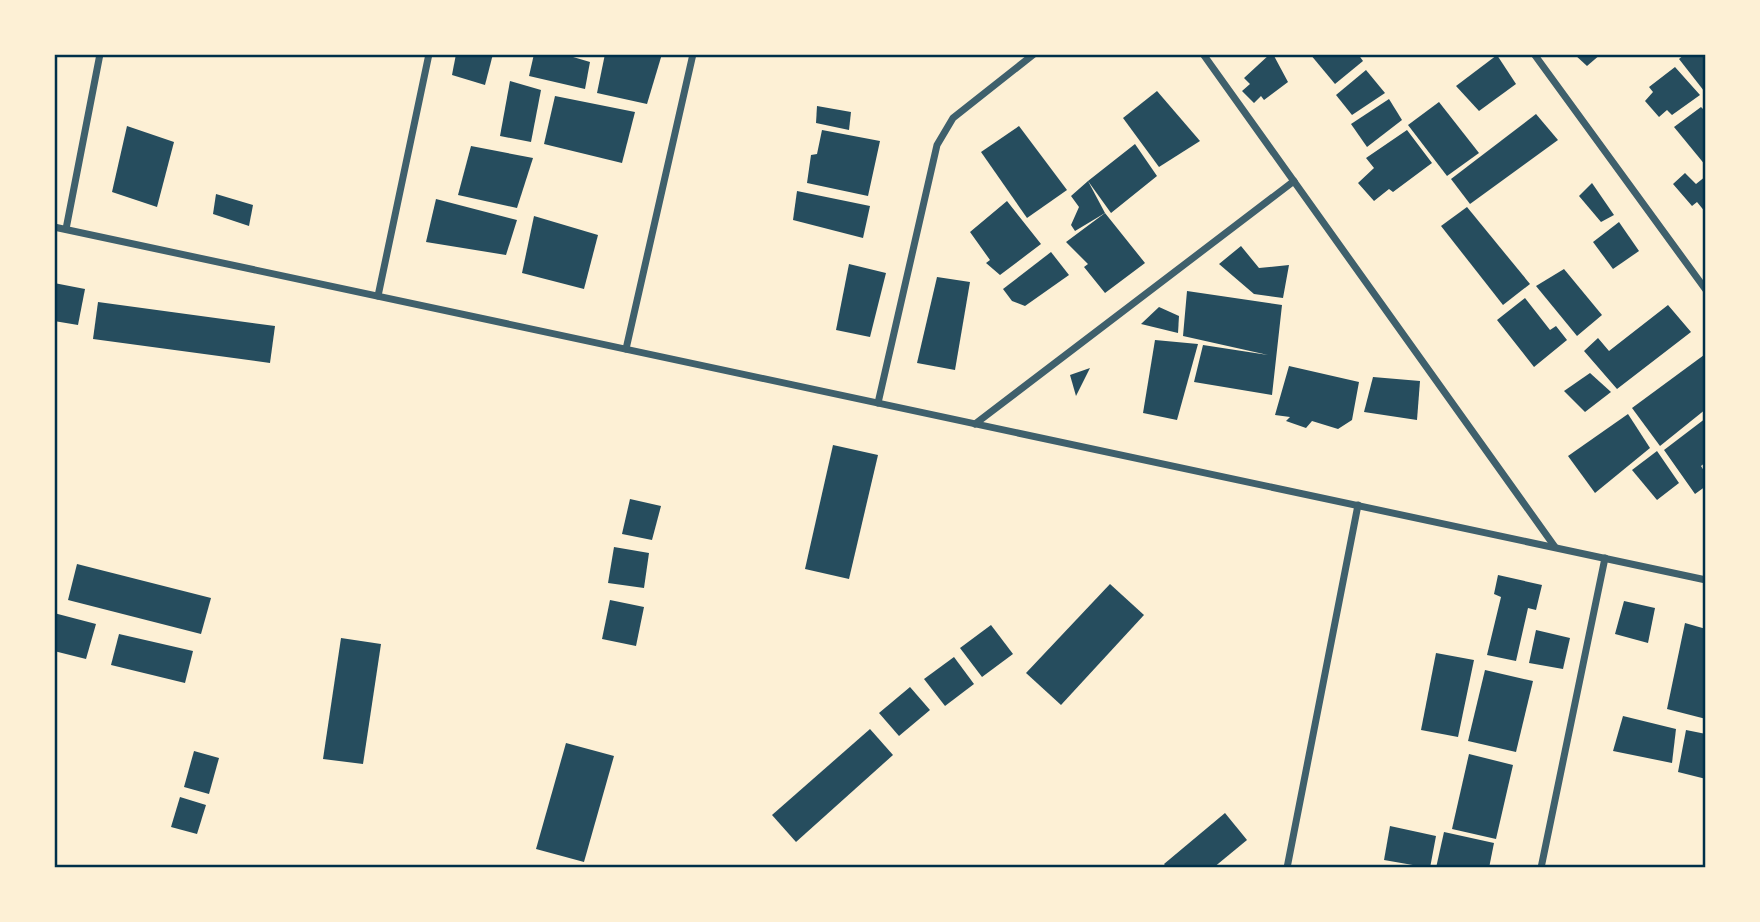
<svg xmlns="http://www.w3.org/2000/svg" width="1760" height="922" font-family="Barlow,sans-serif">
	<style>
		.building { fill: #264d5e }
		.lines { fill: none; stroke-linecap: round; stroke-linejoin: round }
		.minor { stroke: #3f606c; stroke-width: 7 }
		.neatline { fill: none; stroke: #003049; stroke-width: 2.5 }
	</style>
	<rect width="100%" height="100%" fill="#fdf0d5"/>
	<!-- building -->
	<g class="building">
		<polygon points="456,54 493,54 485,85 452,75"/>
		<polygon points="534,54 563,54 590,62 585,89 529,76"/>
		<polygon points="605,54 662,54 647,104 597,93"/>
		<polygon points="1270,54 1273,54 1288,82 1264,100 1261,96 1254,103 1242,91 1250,84 1244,78"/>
		<polygon points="1310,54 1358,54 1363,61 1335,84"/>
		<polygon points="1574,54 1601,54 1587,66"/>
		<polygon points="1685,54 1706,54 1704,91 1679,59"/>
		<polygon points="1497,55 1516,84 1479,111 1456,86"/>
		<polygon points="1675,67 1700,95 1672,115 1667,110 1659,117 1645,101 1653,92 1649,87"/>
		<polygon points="1366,70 1385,93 1352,115 1336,95"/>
		<polygon points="510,81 541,90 531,142 500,136"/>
		<polygon points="1157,91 1200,141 1159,167 1123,118"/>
		<polygon points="555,96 635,112 622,163 544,144"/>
		<polygon points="1389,99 1402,120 1367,147 1351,124"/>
		<polygon points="1439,102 1479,153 1447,176 1408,125"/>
		<polygon points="817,106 851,112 849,130 816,123"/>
		<polygon points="1701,107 1706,112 1706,166 1674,127"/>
		<polygon points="1536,114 1558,140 1470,204 1451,179"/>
		<polygon points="127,126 174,142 157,207 112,192"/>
		<polygon points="1019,126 1067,190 1027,218 981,152"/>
		<polygon points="822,130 880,141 868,196 807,183 811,155 817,154"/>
		<polygon points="1407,130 1432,163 1393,192 1389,189 1374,201 1358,183 1374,168 1366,158"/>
		<polygon points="1135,144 1157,176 1111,213 1088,181 1105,213 1075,231 1071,225 1079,207 1071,196 1088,181"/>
		<polygon points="471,146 533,158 517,208 458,195"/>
		<polygon points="1685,173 1696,184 1706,176 1706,213 1697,202 1692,206 1673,184"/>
		<polygon points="1592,183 1614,215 1601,222 1579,196"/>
		<polygon points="797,191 870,206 863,238 793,220"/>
		<polygon points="216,194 253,205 249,226 213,214"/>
		<polygon points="436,199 517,220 506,255 426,242"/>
		<polygon points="1007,201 1041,244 1000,275 986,263 990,260 970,232"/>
		<polygon points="1467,207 1530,284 1503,305 1441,226"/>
		<polygon points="1105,213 1145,263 1105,293 1084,267 1088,264 1066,242"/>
		<polygon points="534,216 598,235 584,289 522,273"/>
		<polygon points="1619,222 1639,251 1613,269 1593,242"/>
		<polygon points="1241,246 1259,268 1289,265 1283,298 1254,294 1219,264"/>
		<polygon points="1051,252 1069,275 1025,306 1012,301 1003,289"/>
		<polygon points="849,264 886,273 870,337 836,330"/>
		<polygon points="1564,269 1602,315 1577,336 1536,286"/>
		<polygon points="937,277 970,282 955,370 917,363"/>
		<polygon points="54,283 85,289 78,325 54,321"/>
		<polygon points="1187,291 1282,305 1272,395 1194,382 1203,345 1268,355 1183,336"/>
		<polygon points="1525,298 1550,330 1556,326 1567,340 1534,367 1497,320"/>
		<polygon points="98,302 275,326 270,363 93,339"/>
		<polygon points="1668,305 1691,332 1617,389 1584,351 1598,338 1609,351"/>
		<polygon points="1159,307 1179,316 1178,333 1141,324"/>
		<polygon points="1155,340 1198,344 1177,420 1143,413"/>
		<polygon points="1704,355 1706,409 1660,446 1632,408"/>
		<polygon points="1289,366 1359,382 1352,420 1338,429 1312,421 1306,428 1286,421 1290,417 1275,415"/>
		<polygon points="1090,368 1076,396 1070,375"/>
		<polygon points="1590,373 1611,392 1585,412 1564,391"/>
		<polygon points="1373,377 1420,381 1417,420 1364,412"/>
		<polygon points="1628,414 1650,448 1595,493 1568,456"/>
		<polygon points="1706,418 1706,462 1701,466 1706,474 1706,486 1695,494 1664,450"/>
		<polygon points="833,445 878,455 849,579 805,569"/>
		<polygon points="1657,451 1679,483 1657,500 1632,470"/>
		<polygon points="630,499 661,506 652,540 622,534"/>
		<polygon points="614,547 649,553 644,588 608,583"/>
		<polygon points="77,564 211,598 201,634 68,600"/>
		<polygon points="1498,575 1542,585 1536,610 1528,608 1516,661 1487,655 1501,597 1494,594"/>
		<polygon points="1110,584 1144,615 1061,705 1026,673"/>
		<polygon points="610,600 644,607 636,646 602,639"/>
		<polygon points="1624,601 1655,608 1648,643 1615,634"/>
		<polygon points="54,613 96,624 86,659 54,651"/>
		<polygon points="1685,623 1706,629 1706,719 1667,709"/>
		<polygon points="991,625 1013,654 982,677 960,648"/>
		<polygon points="1536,630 1570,638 1563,669 1529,663"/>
		<polygon points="119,634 193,651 185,683 111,665"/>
		<polygon points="341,638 381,644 363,764 323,759"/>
		<polygon points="1436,653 1474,660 1458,737 1421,730"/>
		<polygon points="954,657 974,684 945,706 924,679"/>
		<polygon points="1485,670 1533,681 1516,752 1468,741"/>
		<polygon points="910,687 930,710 899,736 879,713"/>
		<polygon points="1623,716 1676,729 1672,763 1613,751"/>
		<polygon points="870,729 893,755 796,842 772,815"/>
		<polygon points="1686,730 1706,734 1706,779 1678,772"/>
		<polygon points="566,743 614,756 584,862 536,849"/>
		<polygon points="194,751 219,758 209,794 184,787"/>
		<polygon points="1469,754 1513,765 1496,839 1452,829"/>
		<polygon points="180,797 206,805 197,834 171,827"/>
		<polygon points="1225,813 1247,840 1213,868 1167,868 1164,864"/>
		<polygon points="1390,826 1436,836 1430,868 1384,860"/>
		<polygon points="1444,832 1494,843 1489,868 1436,868"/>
	</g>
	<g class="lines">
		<!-- minor -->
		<g class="minor">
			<polyline points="1203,54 1555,547"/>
			<polyline points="1534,54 1706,290"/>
			<polyline points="54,227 1706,580"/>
			<polyline points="66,229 100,54"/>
			<polyline points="378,296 429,54"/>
			<polyline points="626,349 693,54"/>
			<polyline points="878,403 937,145 953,118 1034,54"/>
			<polyline points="975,424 1294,181"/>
			<polyline points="1287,868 1358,505"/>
			<polyline points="1541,868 1605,558"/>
		</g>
	</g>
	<!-- border -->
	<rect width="1760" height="922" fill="none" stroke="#fdf0d5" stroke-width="112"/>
	<rect x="56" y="56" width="1648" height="810" class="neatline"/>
</svg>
